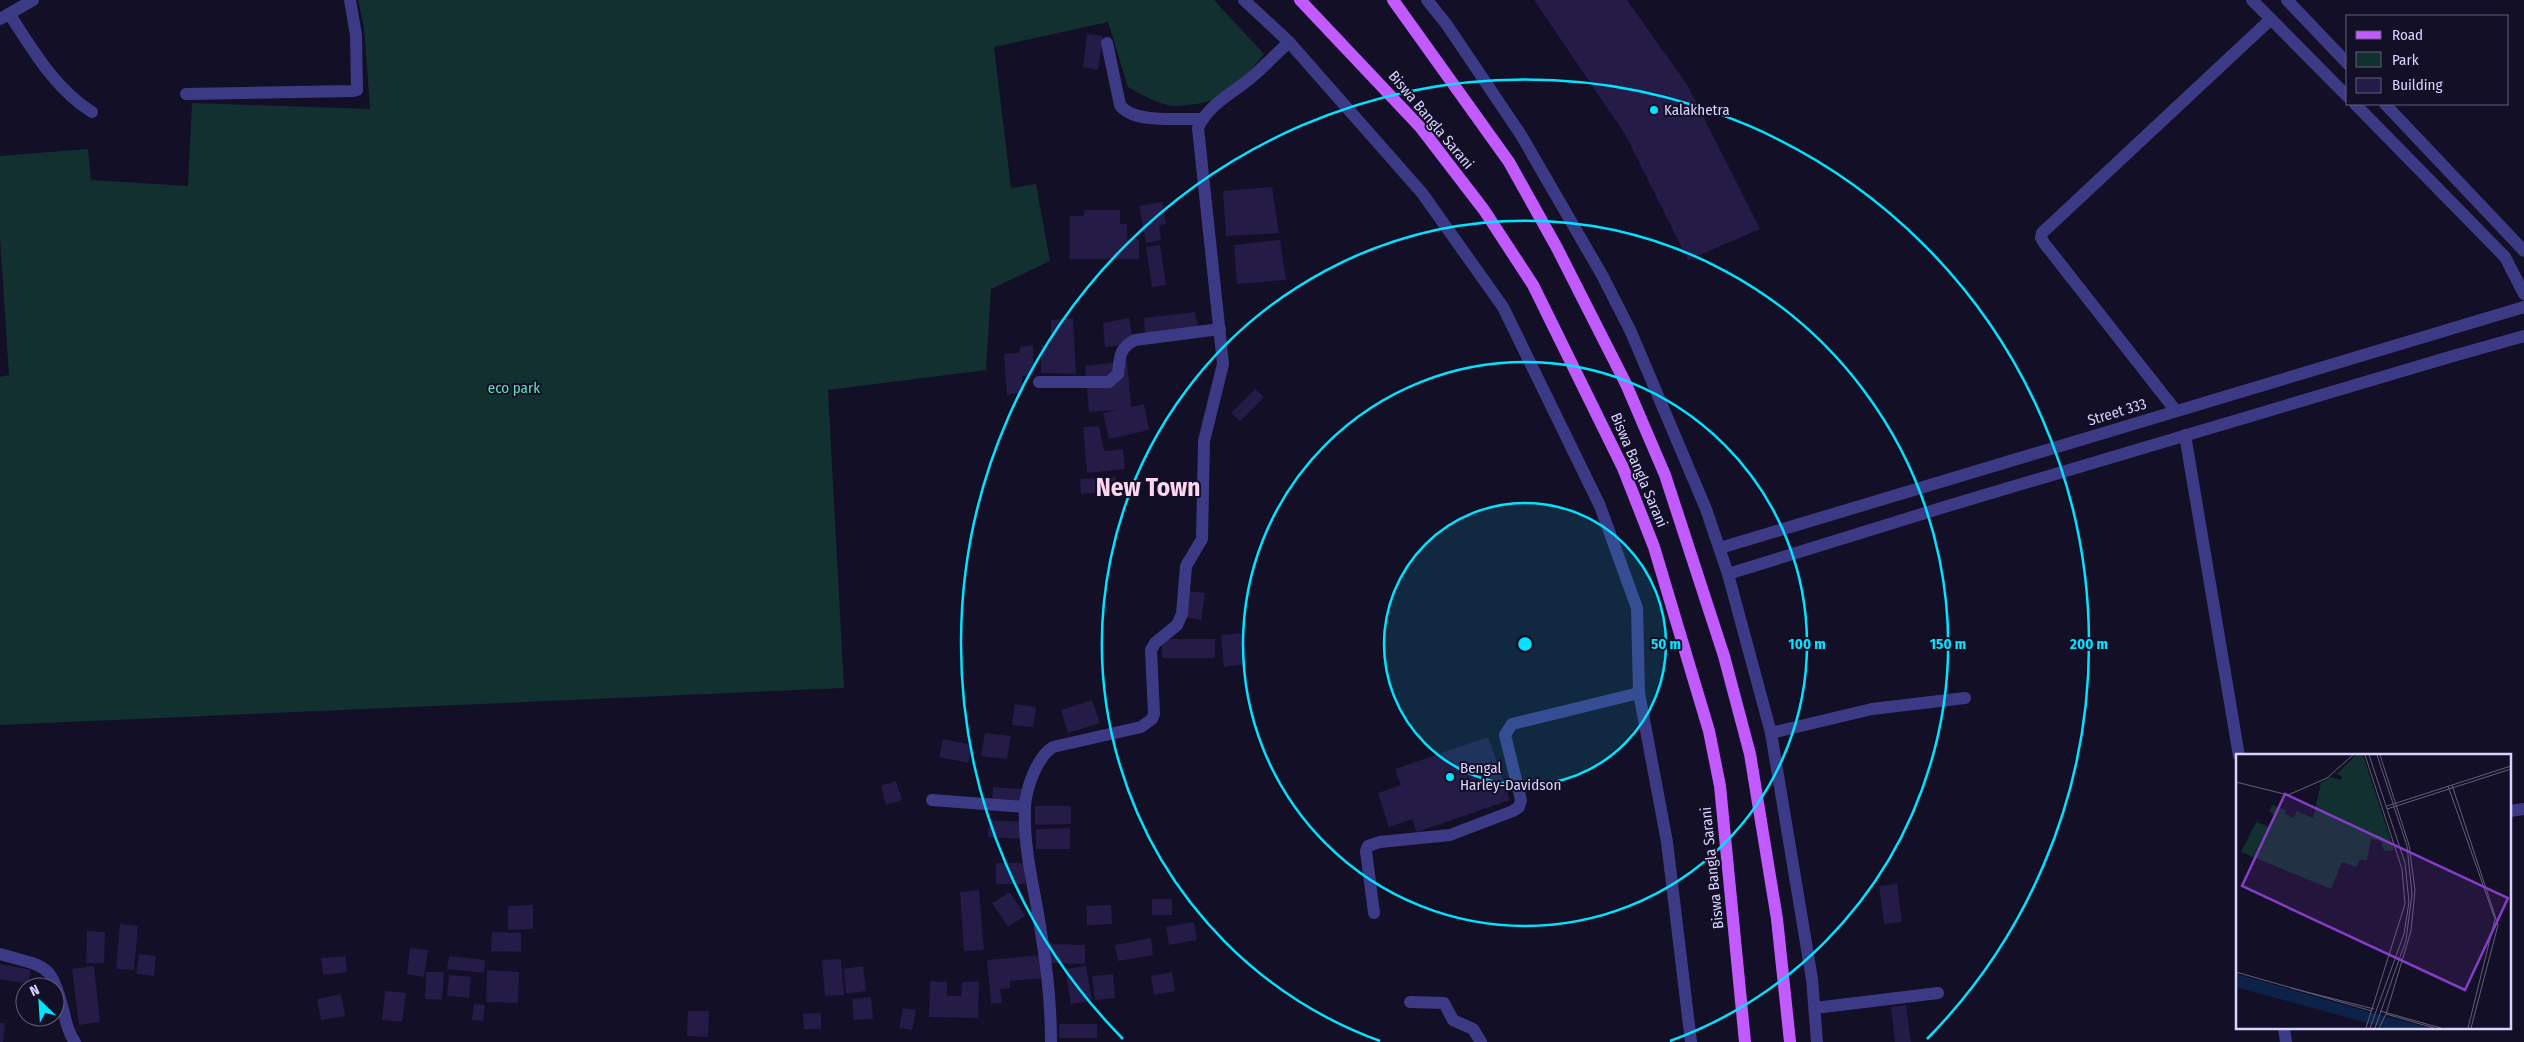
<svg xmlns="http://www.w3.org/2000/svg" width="2524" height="1042" font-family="'Fira Sans Condensed',sans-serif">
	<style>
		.green { fill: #12302f }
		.building { fill: #241b47 }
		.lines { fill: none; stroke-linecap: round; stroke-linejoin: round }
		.minor { stroke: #3d3a85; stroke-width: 12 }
		.major { stroke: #c25bff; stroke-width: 12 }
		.ring { fill: none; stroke: #00e5ff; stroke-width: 2.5 }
		.poi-dot { fill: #00e5ff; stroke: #130f26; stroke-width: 2 }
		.labels { text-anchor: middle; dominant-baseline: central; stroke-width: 4; stroke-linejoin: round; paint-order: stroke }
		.poi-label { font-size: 15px; fill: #d9d4ff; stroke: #130f26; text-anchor: start }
		.street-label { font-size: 15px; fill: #d9d4ff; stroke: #130f26 }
		.park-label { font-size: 15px; fill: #5fe0c0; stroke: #130f26 }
		.town-label { font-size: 25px; font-weight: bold; fill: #ffd6f0; stroke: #130f26 }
		.inset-road { fill: none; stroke: #625e7d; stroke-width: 1 }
		.view { fill: #843dc5; fill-opacity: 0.15; stroke: #843dc5; stroke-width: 2.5 }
		.inset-edge { fill: none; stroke: #d9d4ff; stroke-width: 2.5 }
		.centre { fill: #00e5ff; stroke: #130f26; stroke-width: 2.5 }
		.ring-label { font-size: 15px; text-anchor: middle; font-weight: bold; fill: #00e5ff; stroke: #130f26; stroke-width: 4; stroke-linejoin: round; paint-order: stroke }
	</style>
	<rect width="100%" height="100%" fill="#130f26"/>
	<!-- green -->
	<path class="green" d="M358,0H1214L1264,54C1241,82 1225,103 1186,105C1180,106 1172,107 1167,105C1153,101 1140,94 1128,87L1108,22L994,47L1011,188L1036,184L1050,261L991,289L986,370L828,390L844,688L0,725V377L9,375L0,238V156L88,149L91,180L188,186L192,103L370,109L364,27Z"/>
	<!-- building -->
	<g class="building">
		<polygon points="1534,0 1627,0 1688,86 1760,229 1688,260 1625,134"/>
		<polygon points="1087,34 1103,36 1098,70 1083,67"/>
		<polygon points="1272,187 1279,233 1226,236 1223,191"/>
		<polygon points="1162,202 1166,224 1159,225 1161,240 1146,243 1139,206"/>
		<polygon points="1084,210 1120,210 1120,224 1127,224 1127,239 1139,239 1139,259 1070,259 1070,216 1084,216"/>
		<polygon points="1280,240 1286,280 1237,284 1234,245"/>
		<polygon points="1160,245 1166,285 1152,287 1146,247"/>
		<polygon points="1195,312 1200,336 1105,347 1103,323 1129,318 1132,335 1145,334 1144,318"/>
		<polygon points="1073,318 1076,374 1041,373 1041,345 1051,345 1051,320"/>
		<polygon points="1033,345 1034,375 1022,376 1023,392 1007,395 1004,354 1019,353 1020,347"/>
		<polygon points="1127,361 1131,407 1144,404 1149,430 1109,439 1103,413 1118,410 1089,412 1085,366"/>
		<polygon points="1255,389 1264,397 1240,421 1231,413"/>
		<polygon points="1099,426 1104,451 1123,449 1125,469 1087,473 1083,427"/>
		<polygon points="1116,477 1117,491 1081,494 1080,479"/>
		<polygon points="1189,591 1205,593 1201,620 1185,617"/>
		<polygon points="1243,633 1247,664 1224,667 1221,635"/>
		<rect x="1162" y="639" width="53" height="19"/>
		<polygon points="1092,700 1100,723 1068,733 1061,710"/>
		<polygon points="1015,704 1036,707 1033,727 1012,725"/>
		<polygon points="985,733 1011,736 1007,759 981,756"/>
		<polygon points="1488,737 1510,800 1417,832 1412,819 1389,827 1378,793 1401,785 1395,769"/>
		<polygon points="943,739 972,745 968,763 939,757"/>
		<polygon points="896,781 902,800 886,805 881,786"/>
		<polygon points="993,787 1023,789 1023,804 992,803"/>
		<polygon points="1035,806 1071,806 1071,824 1035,825"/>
		<polygon points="989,820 1022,822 1022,839 988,837"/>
		<polygon points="1070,828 1070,849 1036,849 1036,829"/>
		<rect x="996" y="863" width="29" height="21"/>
		<polygon points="1897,884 1902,922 1884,924 1879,886"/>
		<polygon points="979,890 984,950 964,951 960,892"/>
		<polygon points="1010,892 1025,916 1008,927 992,903"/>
		<rect x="1152" y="899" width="20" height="16"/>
		<polygon points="533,905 533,929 508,930 508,906"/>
		<polygon points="1111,905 1112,924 1087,925 1086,906"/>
		<polygon points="1194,922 1197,940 1169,945 1166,927"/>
		<polygon points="120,924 138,926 134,970 116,969"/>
		<polygon points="87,931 105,932 104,963 86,963"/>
		<polygon points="492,932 521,933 521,952 491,951"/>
		<polygon points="1151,938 1153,955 1118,961 1115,945"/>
		<polygon points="1050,944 1085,945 1085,964 1050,963"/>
		<polygon points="410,948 428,950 424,977 407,974"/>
		<polygon points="139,954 156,956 154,976 136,974"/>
		<polygon points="1042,955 1044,978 1010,981 1010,988 1000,989 1002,1003 991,1004 987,960"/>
		<polygon points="345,956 347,972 323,975 321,958"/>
		<polygon points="449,956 485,960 484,973 447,969"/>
		<polygon points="841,959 844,995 825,996 822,960"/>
		<polygon points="0,964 31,970 28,984 0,979"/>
		<polygon points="94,966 100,1022 79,1025 72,969"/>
		<polygon points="863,966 866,991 846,994 844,969"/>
		<polygon points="1086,966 1092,1001 1071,1004 1065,969"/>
		<polygon points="487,970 519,972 518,1003 486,1002"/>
		<polygon points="426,972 444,972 442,1000 425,999"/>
		<polygon points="1172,972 1175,991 1154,995 1151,976"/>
		<polygon points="1113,974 1115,998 1095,1000 1092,976"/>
		<polygon points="449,975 471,977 469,998 447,996"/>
		<polygon points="34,978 52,980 51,987 33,987"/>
		<polygon points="930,981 947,982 947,996 961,996 962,982 979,982 978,1018 929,1017"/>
		<polygon points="385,991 406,993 402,1022 382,1020"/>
		<polygon points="341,994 345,1016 321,1020 317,999"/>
		<polygon points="871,997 873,1019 854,1020 852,999"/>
		<polygon points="474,1004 485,1005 483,1021 472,1020"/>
		<polygon points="1906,1005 1911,1042 1895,1042 1891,1007"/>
		<polygon points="903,1008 916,1010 912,1030 899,1028"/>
		<polygon points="688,1011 709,1011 708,1037 687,1036"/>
		<polygon points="821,1013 821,1029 804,1029 803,1014"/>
		<polygon points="0,1023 5,1023 3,1042 0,1042"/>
		<rect x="1059" y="1024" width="38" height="14"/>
	</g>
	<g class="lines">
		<!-- minor -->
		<g class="minor">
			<polyline points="1244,0 1289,42 1422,193 1503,307 1600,506 1637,608 1639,693 1667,842 1691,1042"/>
			<polyline points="1427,0 1447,25 1521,135 1602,275 1631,332 1706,509 1728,574 1771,733 1812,979 1817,1042"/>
			<polyline points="2252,0 2348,97"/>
			<polyline points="2287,0 2348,64"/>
			<path d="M10,15C33,50 55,89 92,112"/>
			<polyline points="0,19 33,0"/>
			<path d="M1107,43L1120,105C1133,124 1180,118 1201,119"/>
			<polyline points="186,94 353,91 357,90 356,35 350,0"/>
			<polyline points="2355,104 2505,257 2524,294"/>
			<polyline points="2385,104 2524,251"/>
			<path d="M1039,382H1109L1118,374C1120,357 1119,348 1135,340L1220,329"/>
			<polyline points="2176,411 2044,243 2041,238 2042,233 2271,19"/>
			<polyline points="2185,435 2239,756"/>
			<polyline points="1720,548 2524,307"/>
			<polyline points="1728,574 1951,505 2453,356 2524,336"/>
			<polyline points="1771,733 1872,709 1965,698"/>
			<polyline points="932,800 1025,807"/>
			<polyline points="2510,811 2524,809"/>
			<polyline points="1374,913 1366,851 1368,846 1380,842 1450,835 1513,811 1519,807 1521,800 1505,735 1512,724 1639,693"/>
			<path d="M0,954C49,968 50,962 64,1013C66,1023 69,1034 75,1042"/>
			<polyline points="1410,1002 1444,1003 1453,1020 1473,1029 1481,1042"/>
			<polyline points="1815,1008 1938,993"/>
			<polyline points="2284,1028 2286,1042"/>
			<path d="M1051,1042C1051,1005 1047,968 1041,932C1035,891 1023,849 1025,807C1026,788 1037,757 1053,747L1141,727L1152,719L1154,714L1151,650L1155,643L1177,625L1182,614L1186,566L1202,539L1204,441L1223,364L1198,128C1208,104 1234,93 1253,76C1266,65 1277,53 1289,42"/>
		</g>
		<!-- major -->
		<g class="major">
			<polyline points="1300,0 1421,128 1484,210 1533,285 1623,468 1654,547 1709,731 1720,786 1745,1042"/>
			<polyline points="1393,0 1509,162 1557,248 1626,384 1665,475 1724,656 1750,754 1777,919 1790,1042"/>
		</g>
	</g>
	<!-- distance rings -->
	<circle cx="1525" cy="644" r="141" fill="#00e5ff" fill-opacity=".12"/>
	<g class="ring">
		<circle cx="1525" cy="644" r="141"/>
		<circle cx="1525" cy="644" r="282"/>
		<path d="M1380 1041A423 423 0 1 1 1670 1041"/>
		<path d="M1123 1039A564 564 0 1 1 1927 1039"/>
	</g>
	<!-- markers -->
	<g class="poi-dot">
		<circle cx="1654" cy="110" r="5"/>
		<circle cx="1450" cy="777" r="5"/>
	</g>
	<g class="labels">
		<!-- poi labels -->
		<g class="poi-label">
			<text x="1664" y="110">Kalakhetra</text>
			<text x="1460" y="768">Bengal<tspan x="1460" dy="17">Harley-Davidson</tspan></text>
		</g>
		<!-- street labels -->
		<g class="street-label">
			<text transform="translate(1431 120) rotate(50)">Biswa Bangla Sarani</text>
			<text transform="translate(2117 412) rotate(-17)">Street 333</text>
			<text transform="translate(1639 470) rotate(67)">Biswa Bangla Sarani</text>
			<text transform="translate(1712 868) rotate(-96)">Biswa Bangla Sarani</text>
		</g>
		<!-- park labels -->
		<g class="park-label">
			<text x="514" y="388">eco park</text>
		</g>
		<!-- town labels -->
		<g class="town-label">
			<text x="1148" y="488">New Town</text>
		</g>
	</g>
	<!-- overview -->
	<g transform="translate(2236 754)">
		<rect width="275" height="275" fill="#130f26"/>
		<path d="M120,1H127L158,96L148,97L145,87L135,85L131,106H124L120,113L106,108L95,135L5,98L20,68L34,73L39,61L33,58L36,51L50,56L49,59L57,64L61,57L77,64L85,29L94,23L105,26L106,23L101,20Z" fill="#12302f"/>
		<path d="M0,220L148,262L194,274H150L0,233Z" fill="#0c2248"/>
		<path class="inset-road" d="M129,1L166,115L169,150L130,274M133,1L169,109L173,148L168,180L134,274M144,1L173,91L179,136L175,177L150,260L198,274M0,28L52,41L91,24L117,1M216,31L262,171L235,274M212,32L259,165L232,274M151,52L275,12M151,55L275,15M0,218L136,257M55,234L138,255M144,257L205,274M139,274L170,186L176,140L171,92L141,1M143,274L150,260"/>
		<path class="view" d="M49,40L272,144L229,236L6,132Z"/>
		<rect width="275" height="275" class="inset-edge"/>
	</g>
	<circle cx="1525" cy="644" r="8" class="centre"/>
	<g class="ring-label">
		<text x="1666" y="649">50 m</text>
		<text x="1807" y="649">100 m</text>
		<text x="1948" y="649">150 m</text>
		<text x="2089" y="649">200 m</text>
	</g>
	<!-- legend -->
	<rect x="2346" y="15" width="162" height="90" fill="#130f26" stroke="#625e7d"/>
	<rect x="2356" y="31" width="25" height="8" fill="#c25bff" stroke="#625e7d"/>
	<text x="2392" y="40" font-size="15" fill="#d9d4ff">Road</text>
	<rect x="2356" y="52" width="25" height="15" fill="#12302f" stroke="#625e7d"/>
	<text x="2392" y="65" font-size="15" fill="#d9d4ff">Park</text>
	<rect x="2356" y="78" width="25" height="15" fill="#241b47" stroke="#625e7d"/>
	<text x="2392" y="90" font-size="15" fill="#d9d4ff">Building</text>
	<!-- north arrow -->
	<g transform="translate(40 1002) rotate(335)"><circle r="24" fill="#130f26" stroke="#625e7d"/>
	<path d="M0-4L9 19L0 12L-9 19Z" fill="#00e5ff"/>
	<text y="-8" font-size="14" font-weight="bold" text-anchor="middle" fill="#d9d4ff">N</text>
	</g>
</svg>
